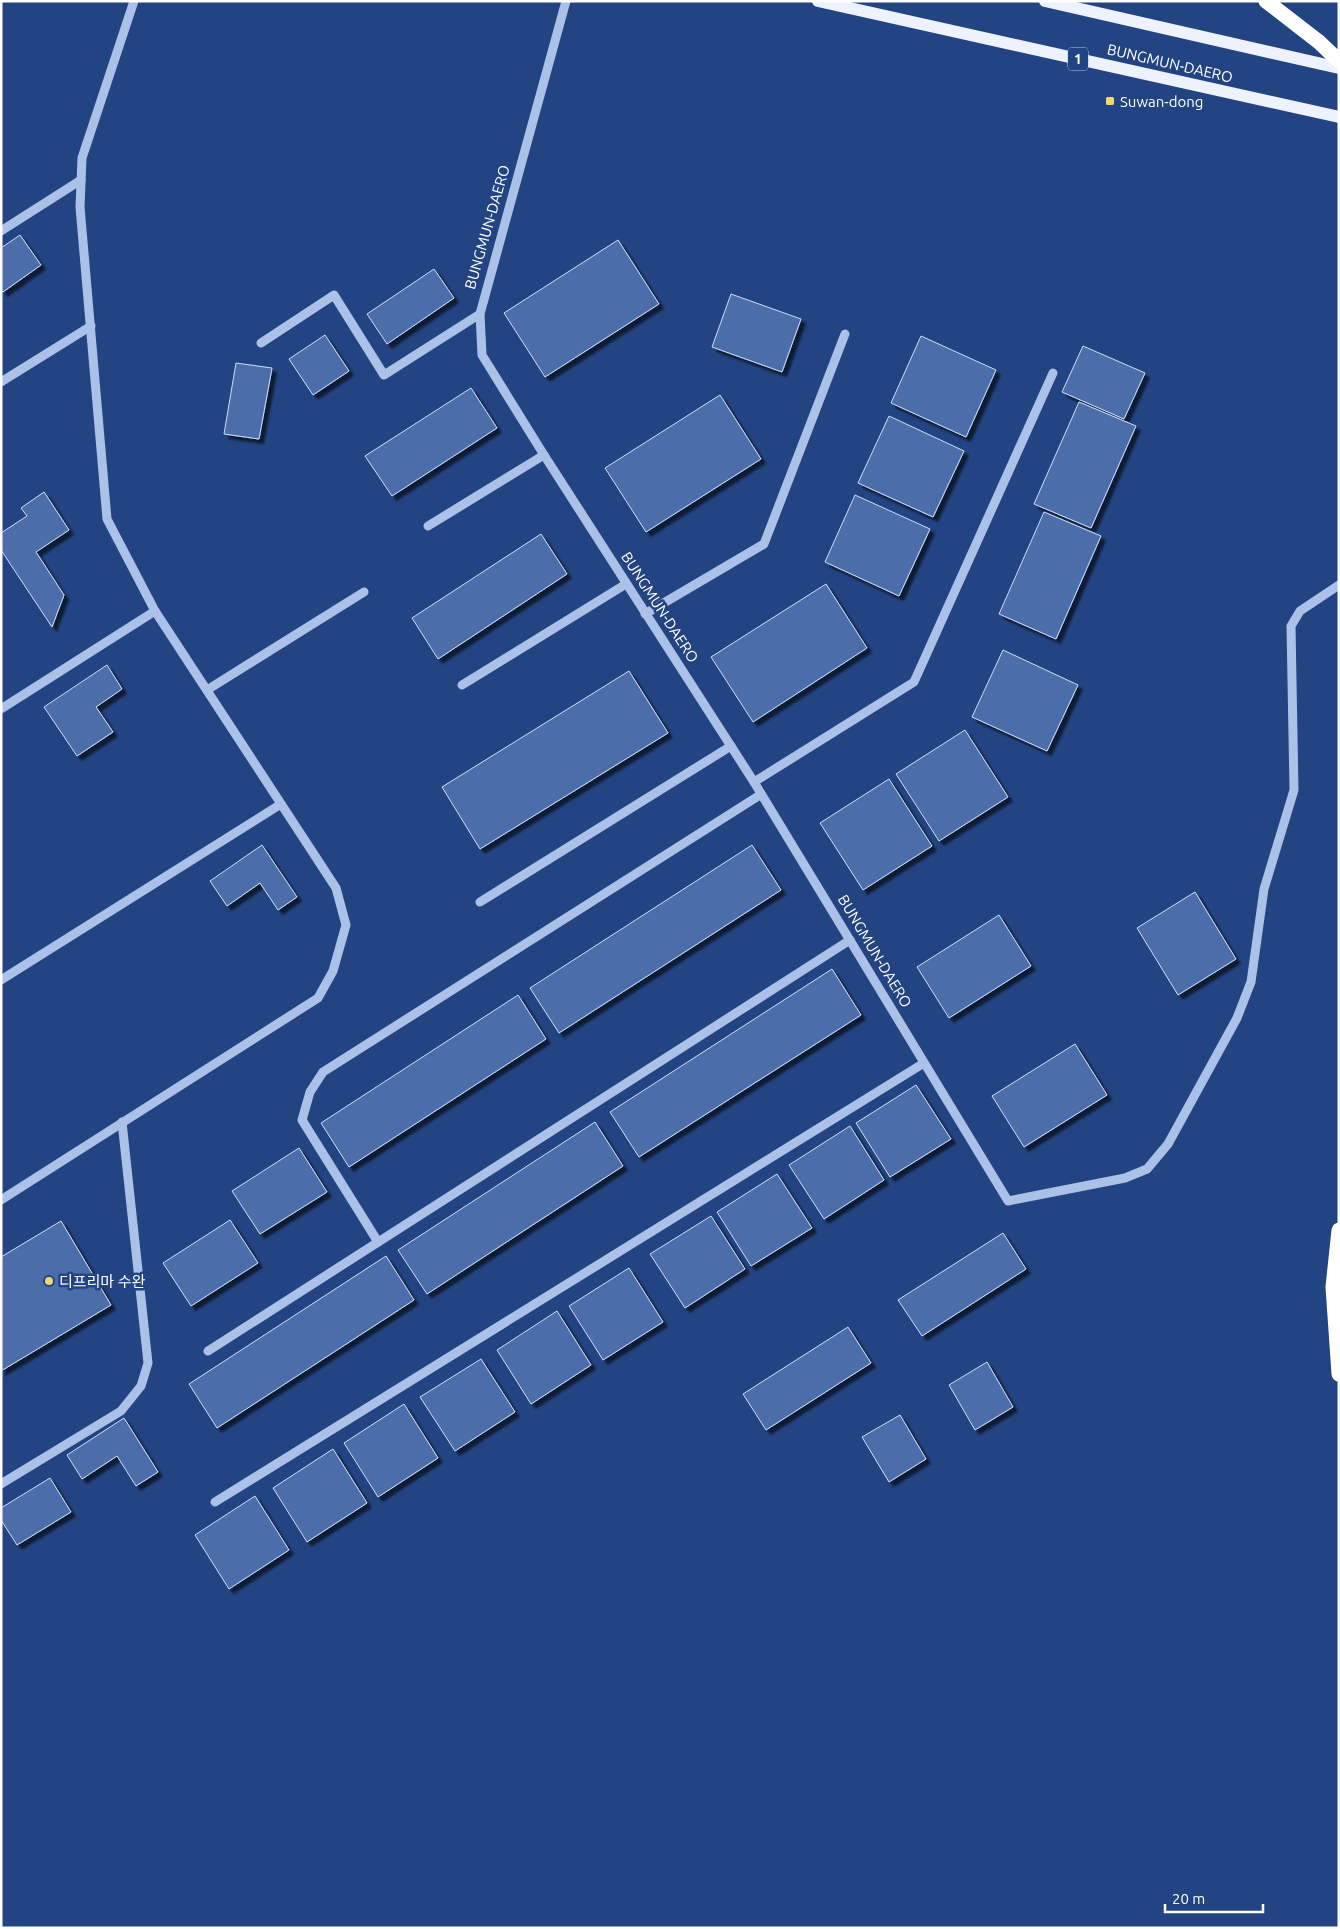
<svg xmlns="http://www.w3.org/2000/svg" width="1340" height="1929" font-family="Ubuntu,'Noto Sans KR',sans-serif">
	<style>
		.building { fill: #4b6eab; stroke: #cfddf6; filter: url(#shadow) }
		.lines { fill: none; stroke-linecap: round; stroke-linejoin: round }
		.minor { stroke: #abc1e7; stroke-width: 9 }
		.major { stroke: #edf2fd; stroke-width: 12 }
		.highway { stroke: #fff; stroke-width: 15 }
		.poi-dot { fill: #f2d86e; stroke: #234482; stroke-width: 2 }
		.labels { text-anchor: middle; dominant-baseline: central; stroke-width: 5; stroke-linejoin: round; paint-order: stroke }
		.shield { fill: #234482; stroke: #bdc7da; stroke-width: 1 }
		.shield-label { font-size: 14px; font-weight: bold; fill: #fff }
		.street-label { font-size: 15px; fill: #fff; stroke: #234482 }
		.poi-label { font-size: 15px; fill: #fff; stroke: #234482; text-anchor: start }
	</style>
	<defs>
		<filter id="shadow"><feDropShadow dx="4.5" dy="4.5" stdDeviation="1" flood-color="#0009"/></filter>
	</defs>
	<rect width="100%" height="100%" fill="#234482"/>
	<!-- building -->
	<g class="building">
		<polygon points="20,235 41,265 3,292 1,290 1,248"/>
		<polygon points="618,240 659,304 545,377 504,313"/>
		<polygon points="434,269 454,298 387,344 367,314"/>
		<polygon points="731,294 801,319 782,372 712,347"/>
		<polygon points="325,335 349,371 313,395 289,359"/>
		<polygon points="921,336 996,370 966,437 891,403"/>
		<polygon points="1083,346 1145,373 1124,419 1062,392"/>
		<polygon points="236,363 272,368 259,439 224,434"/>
		<polygon points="471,388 497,428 392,496 365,456"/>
		<polygon points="720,395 761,459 646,532 605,468"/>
		<polygon points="1079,402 1136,426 1091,528 1034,504"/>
		<polygon points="889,416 964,451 933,517 858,483"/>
		<polygon points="44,492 69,530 36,552 64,595 52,627 1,550 1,533 27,516 21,508"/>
		<polygon points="855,495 930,529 899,596 825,562"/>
		<polygon points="1044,512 1101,536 1056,639 999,614"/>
		<polygon points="541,534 567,574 438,659 412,618"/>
		<polygon points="826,584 867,648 753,722 711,657"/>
		<polygon points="1003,650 1078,685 1047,751 972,717"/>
		<polygon points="107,665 122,689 96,707 113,732 77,756 44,707"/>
		<polygon points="629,671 668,733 480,849 442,787"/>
		<polygon points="965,730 1008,797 939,841 896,774"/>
		<polygon points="889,779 932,846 863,890 820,823"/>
		<polygon points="262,845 297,897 278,910 260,883 227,906 210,881"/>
		<polygon points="752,845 781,890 559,1033 530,988"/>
		<polygon points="1195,892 1236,959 1178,995 1137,928"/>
		<polygon points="999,915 1031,966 949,1018 917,967"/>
		<polygon points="832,969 861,1015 639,1157 610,1112"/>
		<polygon points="518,995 546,1039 349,1167 321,1123"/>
		<polygon points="1075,1044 1107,1095 1024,1147 992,1096"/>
		<polygon points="916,1085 951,1139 890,1177 856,1123"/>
		<polygon points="595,1122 623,1166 427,1294 398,1250"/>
		<polygon points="850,1126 884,1180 824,1219 789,1165"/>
		<polygon points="299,1148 327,1192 260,1234 232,1191"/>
		<polygon points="777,1174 812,1228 751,1266 717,1212"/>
		<polygon points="711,1216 745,1269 685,1308 650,1254"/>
		<polygon points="230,1220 258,1263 191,1306 163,1263"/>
		<polygon points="61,1221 111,1305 1,1371 1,1257"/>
		<polygon points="1003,1233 1026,1269 922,1336 898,1300"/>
		<polygon points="386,1256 414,1300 217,1428 189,1384"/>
		<polygon points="629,1268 663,1322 603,1360 569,1306"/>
		<polygon points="557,1311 591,1365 531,1404 497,1350"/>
		<polygon points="848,1327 871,1363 766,1430 743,1394"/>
		<polygon points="481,1359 515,1412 455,1451 420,1397"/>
		<polygon points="987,1362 1013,1407 975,1430 949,1385"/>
		<polygon points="404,1404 438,1458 378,1497 344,1443"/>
		<polygon points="900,1415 926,1459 889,1482 862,1437"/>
		<polygon points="124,1418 158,1472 136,1486 117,1456 82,1479 67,1455"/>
		<polygon points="333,1449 367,1503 307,1542 273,1488"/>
		<polygon points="50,1478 71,1512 17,1545 1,1520 1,1508"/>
		<polygon points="255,1496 289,1550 229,1589 195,1535"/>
	</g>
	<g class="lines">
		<!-- minor -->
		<g class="minor">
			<polyline points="566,1 480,314 482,355 544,455 754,782 1008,1201 1125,1178 1147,1169 1168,1144 1237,1018 1251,982 1264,889 1294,790 1291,626 1300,611 1339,585"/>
			<polyline points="1,231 81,180"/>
			<polyline points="261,343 334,295 384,375 480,314"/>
			<polyline points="1,382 91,326"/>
			<polyline points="428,526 544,455"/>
			<polyline points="645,614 764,544 845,334"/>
			<polyline points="462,685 626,584"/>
			<polyline points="207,690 364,592"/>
			<polyline points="1,709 155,611"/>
			<polyline points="754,782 914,682 1053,373"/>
			<polyline points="480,902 731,746"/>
			<polyline points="1,980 281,804"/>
			<polyline points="1,1200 318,998 333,971 346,925 336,888 155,611 107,519 80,207 82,158 134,1"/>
			<polyline points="378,1242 302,1120 310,1092 323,1072 760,795"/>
			<polyline points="208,1351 850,940"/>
			<polyline points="1,1484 121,1411 141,1386 148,1363 122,1122"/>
			<polyline points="215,1502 924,1063"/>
		</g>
		<!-- major -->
		<g class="major">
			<polyline points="818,1 1339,117"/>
			<polyline points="1045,1 1339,68"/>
		</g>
		<!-- highway -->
		<g class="highway">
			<polyline points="1266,1 1319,42 1339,61"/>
			<polyline points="1339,1230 1333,1287 1339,1374"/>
		</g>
	</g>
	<!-- markers -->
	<g class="poi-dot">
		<rect x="1105" y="96" width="10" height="10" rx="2.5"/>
		<circle cx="49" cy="1281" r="5"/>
	</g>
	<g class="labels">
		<!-- shield labels -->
		<rect class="shield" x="1068" y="47.5" width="20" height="23" rx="4"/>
		<g class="shield-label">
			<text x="1078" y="59">1</text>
		</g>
		<!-- street labels -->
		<g class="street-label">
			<text transform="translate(1170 63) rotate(13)">BUNGMUN-DAERO</text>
			<text transform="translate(487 227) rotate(-74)">BUNGMUN-DAERO</text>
			<text transform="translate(660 607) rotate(57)">BUNGMUN-DAERO</text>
			<text transform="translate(875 951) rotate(59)">BUNGMUN-DAERO</text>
		</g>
		<!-- poi labels -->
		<g class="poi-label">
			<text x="1120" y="101">Suwan-dong</text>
			<text x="59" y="1281">디프리마 수완</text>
		</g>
	</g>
	<!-- border -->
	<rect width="1340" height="1929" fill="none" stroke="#ffffff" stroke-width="5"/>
	<!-- scale -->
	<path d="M1165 1904v8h98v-8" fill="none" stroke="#ffffff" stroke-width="2.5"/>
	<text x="1172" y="1904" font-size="15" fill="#ffffff" stroke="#234482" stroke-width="4" paint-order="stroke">20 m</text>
</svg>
